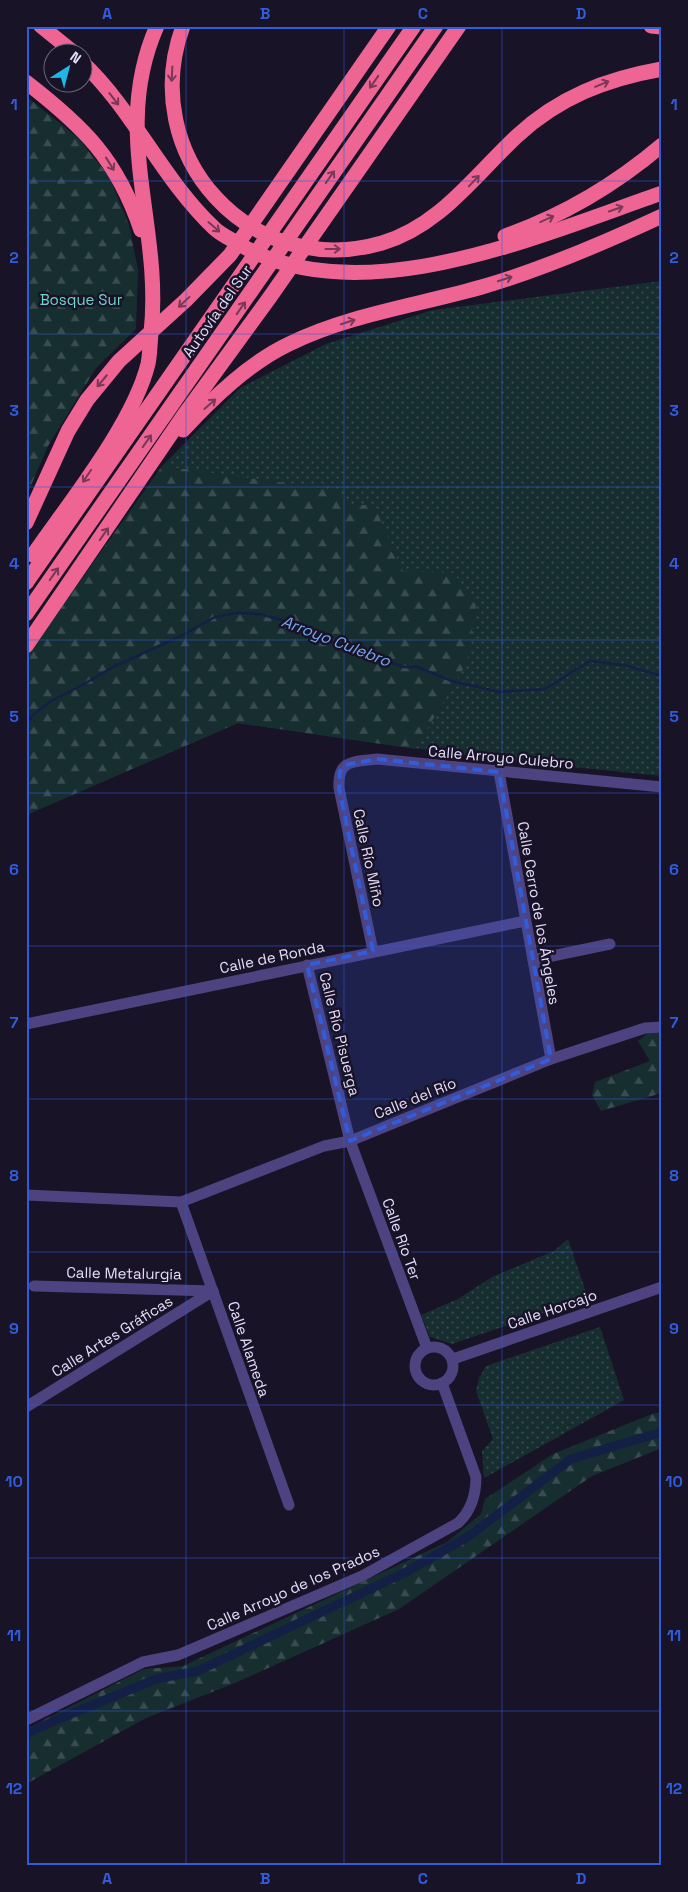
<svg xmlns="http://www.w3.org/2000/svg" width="688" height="1892" font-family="'Space Grotesk',sans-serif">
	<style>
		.green { fill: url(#green-dots) }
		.forest { fill: url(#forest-firs) }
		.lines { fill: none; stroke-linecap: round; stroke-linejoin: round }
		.stream { stroke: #131f45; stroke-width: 2.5 }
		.canal { stroke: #131f45; stroke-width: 9 }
		.minor { stroke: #4e4381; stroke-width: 11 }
		.highway { stroke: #ee6594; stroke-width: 15 }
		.oneway { stroke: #793858 }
		.marked { fill: #315cdc; fill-opacity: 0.2; stroke: #315cdc; stroke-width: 4; stroke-dasharray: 10 6; stroke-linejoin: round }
		.grid { fill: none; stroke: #315cdc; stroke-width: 1; stroke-opacity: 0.55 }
		.labels { text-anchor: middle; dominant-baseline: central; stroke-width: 5; stroke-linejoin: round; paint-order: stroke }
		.park-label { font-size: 15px; fill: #70d4c9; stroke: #191327 }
		.street-label { font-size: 15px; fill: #e5ddfb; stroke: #191327 }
		.water-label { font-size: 16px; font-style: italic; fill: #76a7f0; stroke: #191327 }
		.neatline { fill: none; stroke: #315cdc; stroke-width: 2 }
		.grid-label { font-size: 16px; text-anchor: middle; font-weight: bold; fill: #315cdc }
	</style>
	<defs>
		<pattern id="green-dots" width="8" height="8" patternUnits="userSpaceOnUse" patternTransform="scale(1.25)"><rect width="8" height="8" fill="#172e31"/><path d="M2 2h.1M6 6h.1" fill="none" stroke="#394c50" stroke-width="1.8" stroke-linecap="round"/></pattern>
		<pattern id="forest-firs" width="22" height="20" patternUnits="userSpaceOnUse" patternTransform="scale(1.25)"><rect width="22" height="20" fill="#172e31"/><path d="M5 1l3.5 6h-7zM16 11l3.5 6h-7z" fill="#394c50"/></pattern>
	</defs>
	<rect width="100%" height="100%" fill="#191327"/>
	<!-- green -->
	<g class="green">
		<polygon points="662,281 662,776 484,758 238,723 26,815 26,662 162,466 240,388 326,344 433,310"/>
		<polygon points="568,1239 588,1298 452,1344 430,1337 421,1315 458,1299 492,1277 554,1251"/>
		<polygon points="600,1327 624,1400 484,1478 482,1451 493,1439 476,1391 479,1378 486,1366"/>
	</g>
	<!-- forest -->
	<g class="forest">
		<polygon points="26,96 78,138 109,176 129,225 138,270 136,329 96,368 48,446 26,497"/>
		<polygon points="162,466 336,490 349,505 374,505 403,571 454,573 476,605 467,663 415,749 238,723 26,815 26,657"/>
		<polygon points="655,1027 662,1032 662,1093 601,1111 592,1095 595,1082 650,1061 638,1041"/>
		<polygon points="662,1412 662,1448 592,1476 399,1609 235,1683 146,1718 26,1784 26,1729 144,1669 183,1666 447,1542 481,1514 485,1499 553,1454 652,1414"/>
	</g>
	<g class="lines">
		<!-- stream -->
		<polyline class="stream" points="26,725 33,715 51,701 84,684 113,667 183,635 215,617 237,613 260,614 282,620 403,667 417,667 452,681 499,692 545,689 590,661 624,665 662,676"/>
		<!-- canal -->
		<polyline class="canal" points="26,1734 56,1720 156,1679 198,1671 408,1571 469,1536 571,1459 662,1432"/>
		<!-- minor -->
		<g class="minor">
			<polyline points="499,772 551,1059"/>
			<path d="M373,951L339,788C337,759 354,762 377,759L662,787"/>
			<polyline points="533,960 610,944"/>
			<polyline points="307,965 350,1141 427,1348"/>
			<polyline points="26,1024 525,921"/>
			<polyline points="26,1195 181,1202 324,1146 350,1141 551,1059 645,1028 662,1027"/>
			<polyline points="181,1202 289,1505"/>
			<polyline points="34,1286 213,1291"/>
			<circle cx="434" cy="1366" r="19"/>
			<polyline points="453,1359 662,1287"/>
			<polyline points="26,1407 213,1291"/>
			<path d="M26,1720L143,1662L178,1655L362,1576L458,1523C471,1511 476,1496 476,1477L442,1383"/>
		</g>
		<!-- highway -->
		<g class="highway">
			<polyline points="41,26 73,52"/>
			<path d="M183,26C136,155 250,281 382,243C440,226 475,175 517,136C559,97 606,79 662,69"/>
			<polyline points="651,26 662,27"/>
			<path d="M82,62C134,111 162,179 214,228C221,235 231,239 239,244C358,316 543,234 662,193"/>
			<path d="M26,82C84,127 117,159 141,230"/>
			<path d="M505,236C562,216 616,184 662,145"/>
			<path d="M183,430C213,398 249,363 289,344C350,314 420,305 485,286C546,268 604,243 662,216"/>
			<polyline points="26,523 68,431 87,400 119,361 186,300 230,255 389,26"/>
			<path d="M33,555C69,503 133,424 148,364C150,354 150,343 151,333C163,226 110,132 157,26"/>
			<polyline points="26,583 414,26"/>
			<polyline points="26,614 436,26"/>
			<polyline points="26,646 184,415 270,297 459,26"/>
		</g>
	</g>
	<!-- one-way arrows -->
	<defs><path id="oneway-shaft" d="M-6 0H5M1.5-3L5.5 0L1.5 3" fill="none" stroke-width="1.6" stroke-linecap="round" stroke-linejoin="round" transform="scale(1.25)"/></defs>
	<g class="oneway">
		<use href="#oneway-shaft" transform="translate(172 74) rotate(93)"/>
		<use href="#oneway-shaft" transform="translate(374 82) rotate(125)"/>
		<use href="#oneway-shaft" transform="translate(602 84) rotate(-22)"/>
		<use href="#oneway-shaft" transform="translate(114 99) rotate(52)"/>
		<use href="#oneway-shaft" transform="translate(110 164) rotate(58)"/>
		<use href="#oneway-shaft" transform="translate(330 177) rotate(-55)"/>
		<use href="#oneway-shaft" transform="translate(474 181) rotate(-46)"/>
		<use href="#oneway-shaft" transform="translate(616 209) rotate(-19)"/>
		<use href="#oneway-shaft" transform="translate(547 219) rotate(-24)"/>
		<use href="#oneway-shaft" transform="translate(214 227) rotate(41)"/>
		<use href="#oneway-shaft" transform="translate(333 249)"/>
		<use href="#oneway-shaft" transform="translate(505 279) rotate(-18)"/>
		<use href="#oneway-shaft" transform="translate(184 302) rotate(137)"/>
		<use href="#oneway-shaft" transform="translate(241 308) rotate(-55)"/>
		<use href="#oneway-shaft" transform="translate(348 322) rotate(-18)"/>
		<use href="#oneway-shaft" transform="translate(102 381) rotate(130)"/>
		<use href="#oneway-shaft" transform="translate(210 404) rotate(-41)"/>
		<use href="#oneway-shaft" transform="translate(147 441) rotate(-55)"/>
		<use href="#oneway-shaft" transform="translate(87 476) rotate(124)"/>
		<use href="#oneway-shaft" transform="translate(104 534) rotate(-55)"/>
		<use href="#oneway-shaft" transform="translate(54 574) rotate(-55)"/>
	</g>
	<!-- marked area -->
	<path class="marked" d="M377,759L499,772L551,1059L350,1141L307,965L373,951L339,788L340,771L345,765Z"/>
	<!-- grid -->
	<path class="grid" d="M186,26V1866M344,26V1866M502,26V1866M26,181H662M26,334H662M26,487H662M26,640H662M26,793H662M26,946H662M26,1099H662M26,1252H662M26,1405H662M26,1558H662M26,1711H662"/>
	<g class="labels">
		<!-- park labels -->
		<g class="park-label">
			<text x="81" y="299">Bosque Sur</text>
		</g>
		<!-- street labels -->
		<g class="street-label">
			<text transform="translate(217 311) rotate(-55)">Autovía del Sur</text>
			<text transform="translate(501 757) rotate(5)">Calle Arroyo Culebro</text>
			<text transform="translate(369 858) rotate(78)">Calle Río Miño</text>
			<text transform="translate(539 913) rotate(80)">Calle Cerro de los Ángeles</text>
			<text transform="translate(272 957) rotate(-12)">Calle de Ronda</text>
			<text transform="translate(340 1034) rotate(76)">Calle Río Pisuerga</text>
			<text transform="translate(415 1098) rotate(-22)">Calle del Río</text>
			<text transform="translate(402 1239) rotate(70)">Calle Río Ter</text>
			<text transform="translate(124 1273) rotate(1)">Calle Metalurgia</text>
			<text transform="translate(552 1309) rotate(-19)">Calle Horcajo</text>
			<text transform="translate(112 1336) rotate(-32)">Calle Artes Gráficas</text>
			<text transform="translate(249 1349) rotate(71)">Calle Alameda</text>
			<text transform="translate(293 1588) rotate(-24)">Calle Arroyo de los Prados</text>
		</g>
		<!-- water labels -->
		<g class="water-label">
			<text transform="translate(336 641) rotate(21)">Arroyo Culebro</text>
		</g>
	</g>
	<!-- border -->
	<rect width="688" height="1892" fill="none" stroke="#191327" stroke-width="55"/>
	<!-- north arrow -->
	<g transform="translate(68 68) rotate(36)"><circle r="24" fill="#191327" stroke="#6b647c"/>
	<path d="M0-4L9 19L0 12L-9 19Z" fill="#1eb7e6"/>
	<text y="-8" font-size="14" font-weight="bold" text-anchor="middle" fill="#e5ddfb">N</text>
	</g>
	<rect x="28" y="28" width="632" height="1836" class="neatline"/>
	<g class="grid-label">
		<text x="107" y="19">A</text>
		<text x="265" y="19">B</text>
		<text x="423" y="19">C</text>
		<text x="581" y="19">D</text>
		<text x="14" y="110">1</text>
		<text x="674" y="110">1</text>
		<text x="14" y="263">2</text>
		<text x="674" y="263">2</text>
		<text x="14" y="416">3</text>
		<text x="674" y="416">3</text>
		<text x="14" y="569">4</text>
		<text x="674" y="569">4</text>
		<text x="14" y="722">5</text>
		<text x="674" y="722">5</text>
		<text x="14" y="875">6</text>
		<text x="674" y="875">6</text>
		<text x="14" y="1028">7</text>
		<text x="674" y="1028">7</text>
		<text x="14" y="1181">8</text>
		<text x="674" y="1181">8</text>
		<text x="14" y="1334">9</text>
		<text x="674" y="1334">9</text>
		<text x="14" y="1487">10</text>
		<text x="674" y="1487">10</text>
		<text x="14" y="1641">11</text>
		<text x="674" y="1641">11</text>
		<text x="14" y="1794">12</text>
		<text x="674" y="1794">12</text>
		<text x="107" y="1884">A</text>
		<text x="265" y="1884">B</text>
		<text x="423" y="1884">C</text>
		<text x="581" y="1884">D</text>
	</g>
</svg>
